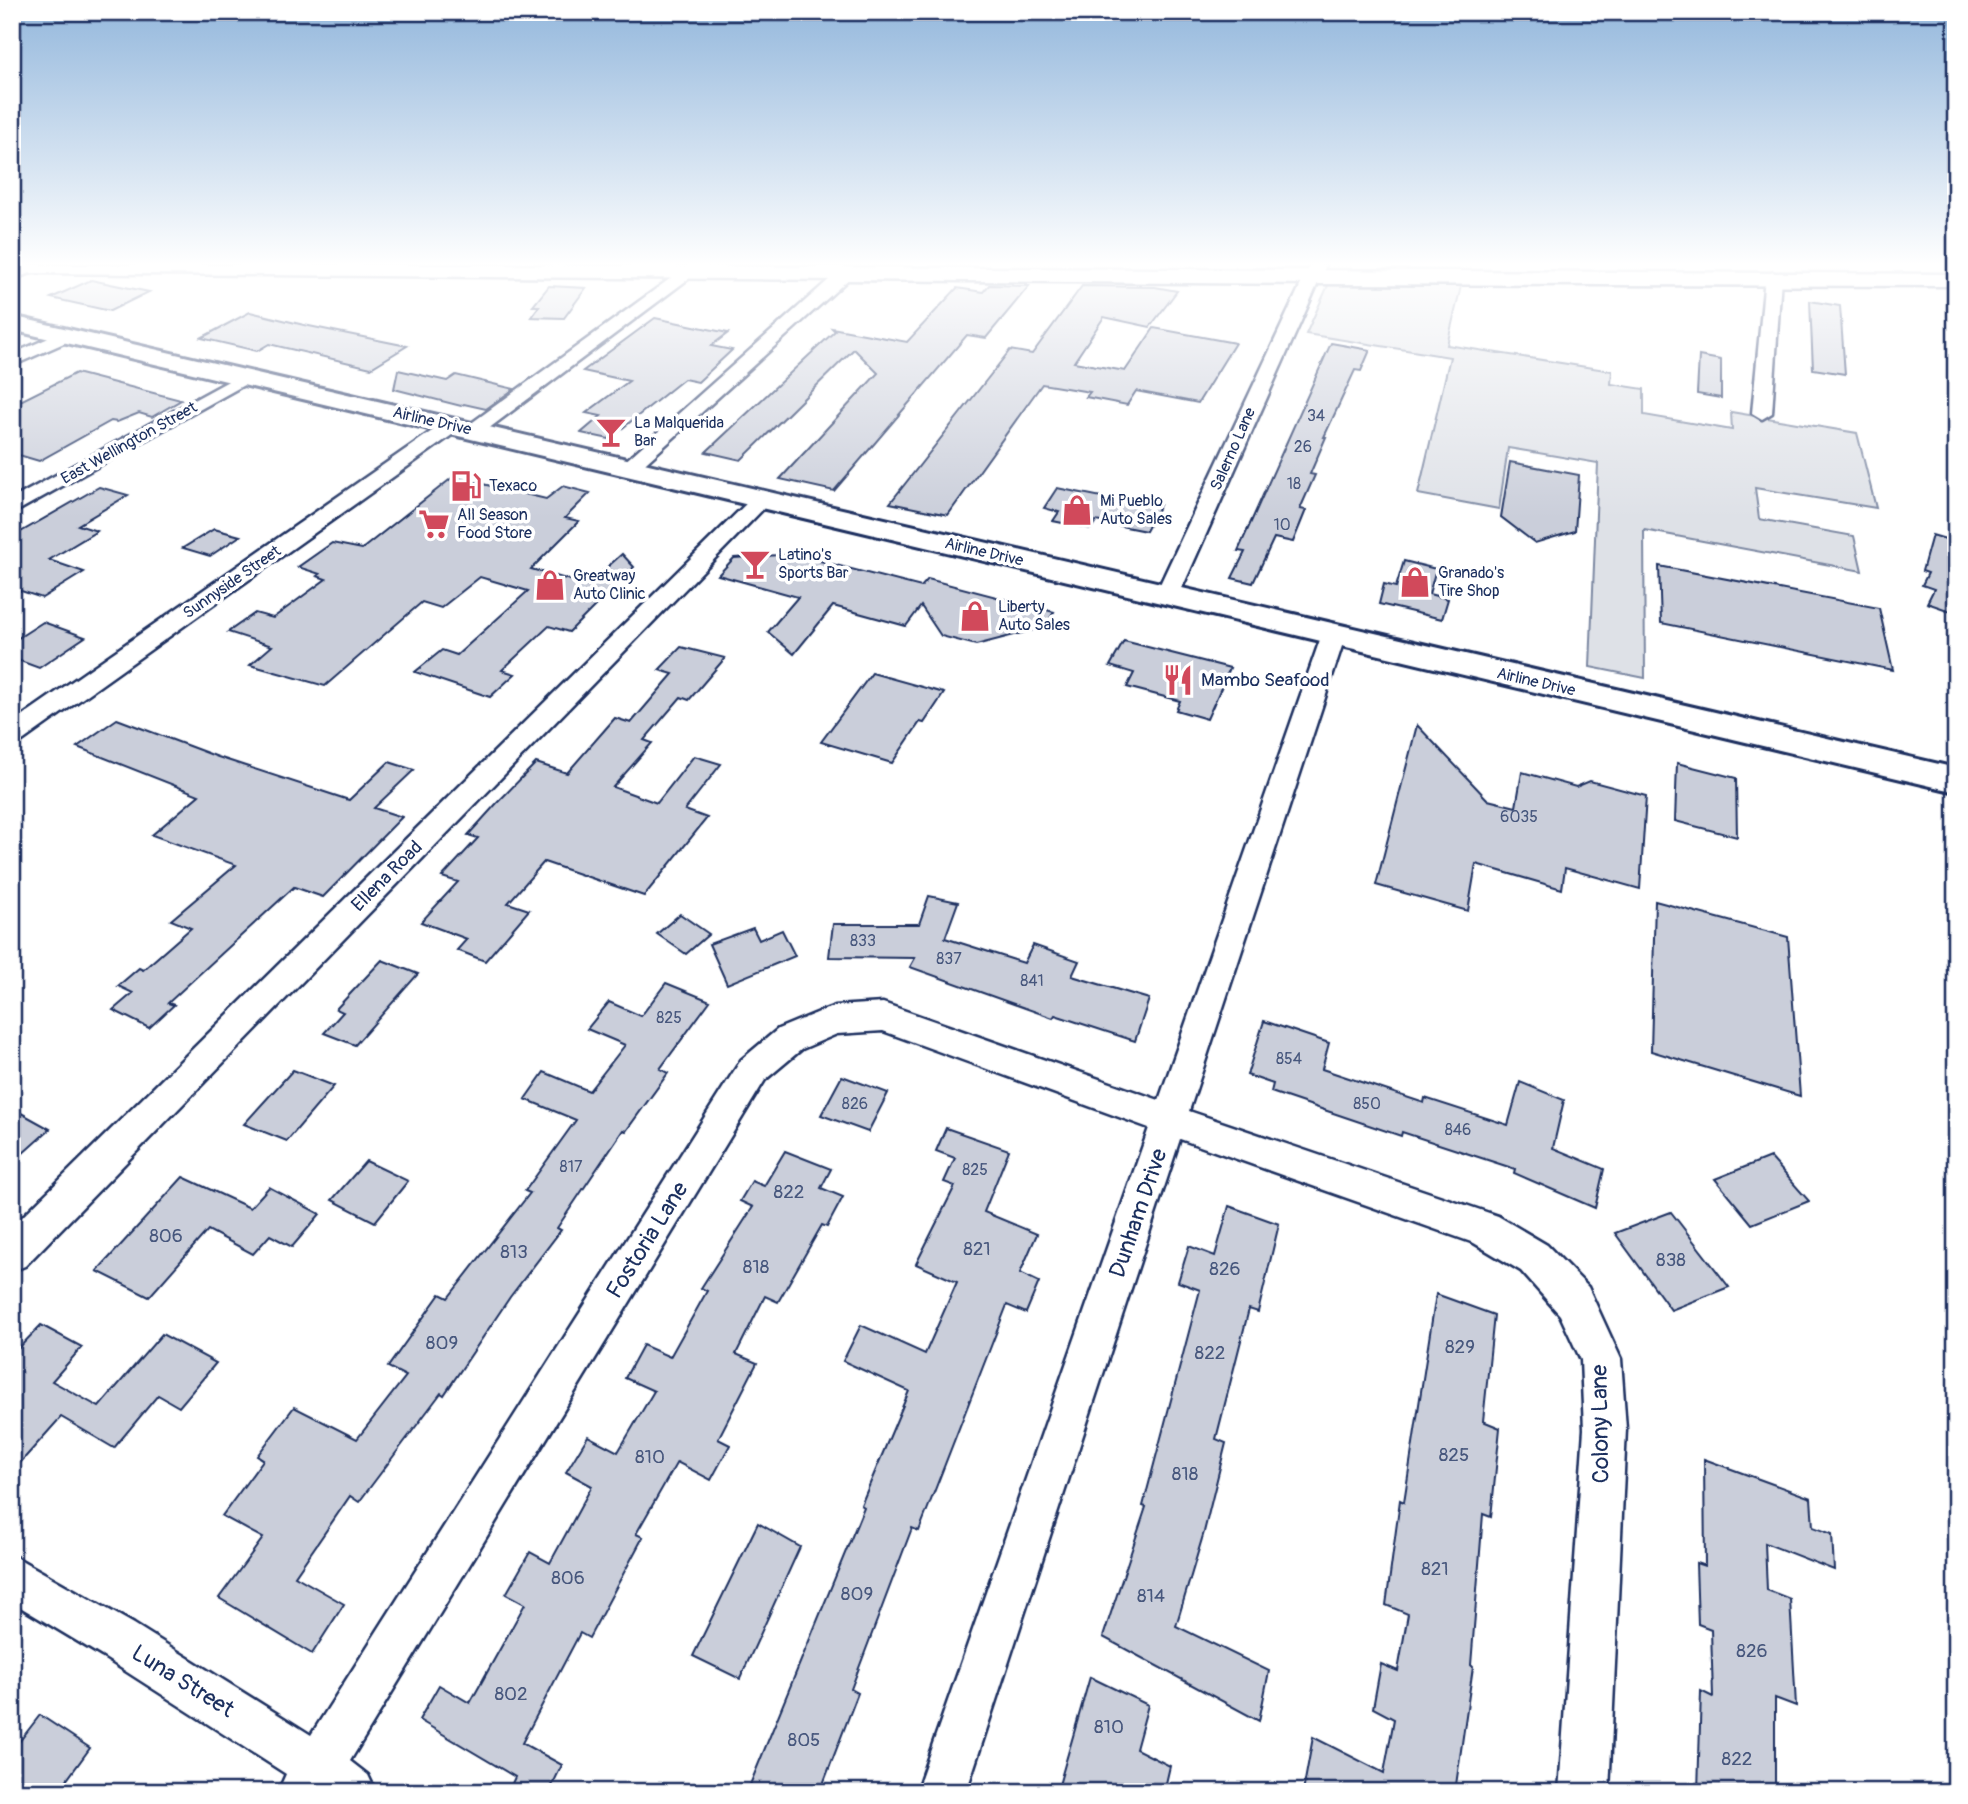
<svg xmlns="http://www.w3.org/2000/svg" width="1968" height="1804" font-family="Pangolin,sans-serif">
	<style>
		.green { fill: #dee1e7; stroke: #7c88a2; stroke-width: 2 }
		.building { fill: #caceda; stroke: #1b2f5e; stroke-width: 2 }
		.lines { fill: none; stroke-linecap: round; stroke-linejoin: round }
		.minor-casing { stroke: #1b2f5e; stroke-width: 5 }
		.tertiary-casing { stroke: #1b2f5e; stroke-width: 5 }
		.secondary-casing { stroke: #1b2f5e; stroke-width: 6 }
		.minor { fill: #fff; fill-rule: evenodd }
		.tertiary { fill: #fff; fill-rule: evenodd }
		.secondary { fill: #fff; fill-rule: evenodd }
		.labels { text-anchor: middle; dominant-baseline: central; stroke-width: 7; stroke-linejoin: round; paint-order: stroke }
		.number-label { font-size: 16px; fill: #47577d }
		.far-street-label { font-size: 16px; fill: #1b2f5e; stroke: #fff }
		.far-poi-label { font-size: 16px; fill: #1b2f5e; stroke: #fff; text-anchor: start }
		.poi-label { font-size: 19px; fill: #1b2f5e; stroke: #fff; text-anchor: start }
		.street-label { font-size: 19px; fill: #1b2f5e; stroke: #fff }
		.near-number-label { font-size: 19px; fill: #47577d }
		.near-street-label { font-size: 23px; fill: #1b2f5e; stroke: #fff }
	</style>
	<rect width="100%" height="100%" fill="#fff"/>
	<filter id="ink" filterUnits="userSpaceOnUse"><feTurbulence type="fractalNoise" baseFrequency=".0143" numOctaves="2"/><feDisplacementMap in="SourceGraphic" scale="14" xChannelSelector="R" yChannelSelector="G"/><feConvolveMatrix kernelMatrix="1 2 1 2 8 2 1 2 1" color-interpolation-filters="sRGB"/></filter>
	<g filter="url(#ink)">
		<!-- green -->
		<polygon class="green" points="1330,281 1462,282 1447,345 1612,371 1611,384 1644,389 1644,415 1732,430 1731,412 1857,433 1876,508 1755,488 1759,519 1854,536 1862,571 1644,530 1645,678 1590,667 1598,463 1508,448 1499,509 1418,494 1450,357 1306,334"/>
		<!-- building -->
		<g class="building">
			<polygon points="91,280 149,292 110,311 51,298"/>
			<polygon points="989,285 1029,286 986,338 967,335 834,491 780,479 878,373 854,349 741,460 706,452 835,331 832,328 907,342 957,288 983,292"/>
			<polygon points="549,286 586,288 564,318 531,317 539,306 533,306"/>
			<polygon points="1082,286 1155,287 1177,291 1150,327 1104,317 1074,362 1125,371 1154,328 1235,343 1198,403 1136,391 1127,405 1086,397 1090,392 1042,384 948,515 890,503 1010,350 1032,354"/>
			<polygon points="1810,301 1840,306 1845,374 1813,369"/>
			<polygon points="250,312 304,325 407,346 371,368 269,344 257,351 201,338"/>
			<polygon points="655,318 728,333 711,346 732,350 698,382 684,379 609,439 581,433 601,416 586,413 629,381 583,371"/>
			<polygon points="1331,343 1370,350 1361,371 1355,370 1324,437 1326,437 1310,474 1315,475 1300,509 1306,510 1293,542 1274,538 1253,583 1232,578 1245,552 1238,551"/>
			<polygon points="1699,356 1721,360 1721,398 1697,394"/>
			<polygon points="398,370 447,381 456,375 514,389 486,409 464,404 461,406 394,389"/>
			<polygon points="76,373 181,400 152,417 139,413 117,422 111,421 39,461 12,453 12,405"/>
			<polygon points="1510,462 1579,475 1575,531 1535,543 1501,517"/>
			<polygon points="453,477 546,499 563,486 590,493 565,518 579,521 531,569 587,585 622,554 634,567 569,632 549,626 502,670 515,674 490,697 415,672 442,650 457,655 528,591 480,577 441,608 422,602 325,686 250,665 272,646 228,632 255,613 273,618 326,579 317,576 320,574 298,567 332,543 362,549"/>
			<polygon points="99,487 128,495 78,525 97,531 49,560 84,572 42,598 12,588 12,537"/>
			<polygon points="1057,488 1121,501 1123,498 1160,505 1146,531 1096,521 1091,529 1053,521 1059,512 1044,508"/>
			<polygon points="214,529 240,536 210,556 183,548"/>
			<polygon points="1932,535 1956,542 1956,613 1927,603 1934,589 1922,585 1928,573 1922,571"/>
			<polygon points="793,554 921,587 928,579 1054,612 1045,627 976,645 941,636 921,606 906,626 833,606 794,654 768,632 798,597 718,575 734,558"/>
			<polygon points="1404,561 1436,569 1429,594 1448,599 1442,619 1379,604 1384,584 1396,587"/>
			<polygon points="1659,566 1879,608 1893,670 1661,623"/>
			<polygon points="43,622 85,637 39,668 12,658 12,642"/>
			<polygon points="1124,641 1230,668 1207,719 1176,710 1180,701 1127,687 1134,673 1110,666"/>
			<polygon points="681,647 725,658 689,700 681,697 644,740 652,743 613,787 657,803 694,756 721,764 685,810 707,818 644,896 544,862 508,903 529,910 485,961 457,950 467,939 421,922 458,882 442,877 478,838 468,835 497,803 536,763 567,773 615,718 631,723 673,674 659,670"/>
			<polygon points="872,673 944,693 924,723 920,722 892,763 821,742"/>
			<polygon points="117,719 218,757 349,800 389,762 414,770 374,808 402,817 323,897 294,887 168,1003 174,1005 149,1028 113,1010 133,993 118,986 139,968 143,970 191,928 171,920 236,865 152,835 199,795 77,747"/>
			<polygon points="1417,725 1488,800 1516,807 1522,772 1576,787 1590,781 1646,796 1640,889 1565,868 1562,889 1476,864 1468,911 1376,885"/>
			<polygon points="1677,763 1736,778 1737,837 1675,821"/>
			<polygon points="929,896 958,902 945,938 1024,963 1033,945 1079,961 1072,976 1149,999 1135,1041 1055,1015 1053,1018 910,967 915,958 829,957 833,924 919,924"/>
			<polygon points="1655,901 1788,937 1800,1096 1651,1051"/>
			<polygon points="680,914 709,934 686,954 657,934"/>
			<polygon points="753,928 759,940 782,930 795,956 727,984 709,944"/>
			<polygon points="382,960 418,974 355,1045 324,1033 343,1012 336,1009"/>
			<polygon points="666,983 710,1001 660,1069 668,1073 626,1131 623,1130 557,1228 561,1230 510,1297 444,1395 441,1393 359,1502 350,1496 295,1576 344,1604 312,1654 219,1598 263,1538 222,1516 263,1460 257,1456 294,1407 357,1439 406,1376 388,1367 440,1294 448,1298 530,1193 525,1191 576,1120 525,1099 544,1072 589,1091 625,1045 587,1029 609,1002 641,1016"/>
			<polygon points="1264,1021 1329,1043 1322,1069 1424,1103 1425,1098 1508,1125 1520,1082 1564,1100 1553,1148 1604,1169 1595,1208 1514,1173 1515,1169 1402,1132 1401,1136 1271,1092 1273,1084 1247,1075"/>
			<polygon points="293,1070 334,1086 287,1141 244,1124"/>
			<polygon points="842,1076 888,1093 868,1132 821,1115"/>
			<polygon points="12,1108 50,1129 12,1163"/>
			<polygon points="946,1128 1009,1150 984,1212 1037,1234 1020,1273 1039,1282 1026,1313 1007,1305 919,1531 912,1528 851,1689 858,1693 820,1792 747,1792 864,1507 861,1505 909,1391 843,1361 861,1325 925,1354 957,1282 916,1264 955,1186 944,1182 955,1158 936,1151"/>
			<polygon points="785,1151 831,1169 821,1188 843,1197 827,1227 822,1225 778,1302 765,1296 736,1354 757,1363 718,1439 730,1445 711,1480 677,1462 636,1534 643,1537 589,1638 580,1633 522,1743 562,1765 549,1792 508,1792 515,1777 419,1720 439,1685 470,1703 525,1604 506,1594 530,1552 550,1563 592,1486 566,1472 588,1436 618,1452 654,1391 625,1378 643,1345 670,1357 707,1291 701,1288 753,1207 740,1201 752,1181 764,1186"/>
			<polygon points="1770,1157 1809,1201 1752,1224 1715,1179"/>
			<polygon points="366,1161 408,1181 375,1222 332,1200"/>
			<polygon points="183,1177 250,1208 269,1187 320,1214 292,1247 270,1235 253,1254 208,1230 149,1297 97,1271"/>
			<polygon points="1229,1206 1279,1224 1258,1312 1249,1309 1216,1439 1226,1443 1204,1532 1176,1626 1269,1671 1259,1721 1103,1637 1146,1507 1143,1506 1200,1290 1178,1282 1189,1246 1215,1256"/>
			<polygon points="1671,1212 1729,1287 1671,1310 1615,1233"/>
			<polygon points="1436,1294 1494,1315 1483,1421 1500,1428 1491,1517 1483,1514 1471,1665 1473,1667 1455,1792 1303,1792 1313,1737 1384,1773 1394,1719 1373,1708 1381,1664 1398,1671 1408,1614 1386,1605 1400,1500 1404,1502"/>
			<polygon points="41,1325 82,1347 52,1381 99,1407 162,1334 216,1363 179,1407 158,1395 114,1448 61,1417 12,1472 12,1355"/>
			<polygon points="1704,1459 1811,1498 1813,1527 1832,1534 1834,1570 1765,1543 1767,1590 1790,1599 1796,1706 1775,1698 1775,1792 1698,1792 1701,1691 1713,1697 1711,1629 1698,1624 1696,1563 1705,1566"/>
			<polygon points="758,1523 800,1547 740,1679 693,1656"/>
			<polygon points="1090,1677 1148,1705 1136,1749 1170,1766 1164,1792 1057,1792"/>
			<polygon points="40,1715 90,1748 58,1792 12,1792 12,1751"/>
		</g>
		<g class="lines">
			<defs>
				<g id="minor">
					<polygon points="689,265 707,265 480,435 466,435 463,431 466,427"/>
					<polygon points="1310,265 1326,265 1179,595 1175,600 1159,600 1155,595"/>
					<polygon points="846,268 852,270 854,273 852,276 636,472 622,472 619,468 622,464 840,270"/>
					<polygon points="1773,272 1781,277 1772,413 1762,419 1752,413 1765,277"/>
					<polygon points="67,330 76,335 73,339 12,366 12,354"/>
					<polygon points="245,372 251,373 254,377 251,381 12,514 12,499"/>
					<polygon points="452,420 459,422 462,426 459,430 21,742 12,745 12,723 445,422"/>
					<polygon points="762,493 769,495 772,499 769,503 25,1266 12,1271 12,1227 755,495"/>
					<polygon points="1334,627 1342,629 1346,634 1189,1111 1498,1216 1547,1245 1588,1287 1621,1359 1626,1429 1609,1792 1559,1792 1584,1429 1581,1360 1560,1315 1521,1271 1474,1243 1180,1139 966,1792 916,1792 1149,1128 883,1031 837,1034 802,1049 765,1080 350,1761 368,1775 376,1792 278,1792 286,1774 102,1656 12,1602 12,1555 134,1624 311,1735 741,1060 778,1029 824,1010 835,1006 883,1003 1159,1100 1322,634 1326,629"/>
				</g>
				<polygon id="tertiary" points="22,265 506,265 1956,274 1956,286 1311,284 31,273 24,271"/>
				<g id="secondary">
					<polygon points="46,265 43,269 12,279 12,266"/>
					<polygon points="12,316 1956,768 1956,792 12,330"/>
				</g>
			</defs>
			<!-- minor casing -->
			<use href="#minor" class="minor-casing"/>
			<!-- tertiary casing -->
			<use href="#tertiary" class="tertiary-casing"/>
			<!-- secondary casing -->
			<use href="#secondary" class="secondary-casing"/>
			<!-- minor -->
			<use href="#minor" class="minor"/>
			<!-- tertiary -->
			<use href="#tertiary" class="tertiary"/>
			<!-- secondary -->
			<use href="#secondary" class="secondary"/>
		</g>
	</g>
	<!-- sky -->
	<linearGradient id="sky" x2="0" y2="1"><stop stop-color="#93b7dc"/><stop offset="0.51" stop-color="#fff"/><stop offset="1" stop-color="#fff" stop-opacity="0"/></linearGradient>
	<rect width="1968" height="518" fill="url(#sky)"/>
	<!-- icons -->
	<defs>
		<symbol id="bar-bare" viewBox="-9 -9 18 18"><path d="M-6-5H6L.8 .8V4.5H3.5V6h-7V4.5H-.8V.8Z" fill="#d1495b" stroke="#fff" stroke-width="2.5" paint-order="stroke"/></symbol>
		<symbol id="fuel-bare" viewBox="-9 -9 18 18"><path d="M-5.5-6h7V0h2V4h1.3V-2.5L3-4.5l.8-.8L6-3V5H2.5V1h-1V6h-7ZM-4.2-4.7v3.2H.2V-4.7Z" fill="#d1495b" stroke="#fff" stroke-width="2.5" paint-order="stroke"/></symbol>
		<symbol id="shop-bare" viewBox="-9 -9 18 18"><path d="M-5-2.5h2.3a2.7 3.5 0 0 1 5.4 0H5L5.5 6h-11ZM-1.5-2.5h3a1.5 2.3 0 0 0-3 0Z" fill="#d1495b" stroke="#fff" stroke-width="2.5" paint-order="stroke"/></symbol>
		<symbol id="supermarket-bare" viewBox="-9 -9 18 18"><path d="M-6-5.5h2.5l.6 2H6L4.5 2H-2.5L-4.4-4H-6ZM-1.5 3.2a1.3 1.3 0 1 0 .1 0ZM3 3.2a1.3 1.3 0 1 0 .1 0Z" fill="#d1495b" stroke="#fff" stroke-width="2.5" paint-order="stroke"/></symbol>
		<symbol id="restaurant-bare" viewBox="-9 -9 18 18"><path d="M-5-6h1v4h1v-4h1v4h1v-4h1v5L-1.5 .5V6h-2V.5L-5-1ZM5-6V6H3V1.5H1.5Q1.5-4 5-6Z" fill="#d1495b" stroke="#fff" stroke-width="2.5" paint-order="stroke"/></symbol>
	</defs>
	<g fill-rule="evenodd">
		<use href="#bar-bare" x="589" y="410" width="44" height="44"/>
		<use href="#fuel-bare" x="444" y="464" width="44" height="44"/>
		<use href="#shop-bare" x="1055" y="488" width="44" height="44"/>
		<use href="#supermarket-bare" x="412" y="502" width="44" height="44"/>
		<use href="#bar-bare" x="733" y="542" width="44" height="44"/>
		<use href="#shop-bare" x="1393" y="560" width="44" height="44"/>
		<use href="#shop-bare" x="528" y="563" width="44" height="44"/>
		<use href="#shop-bare" x="953" y="594" width="44" height="44"/>
		<use href="#restaurant-bare" x="1156" y="658" width="44" height="44"/>
	</g>
	<g class="labels">
		<!-- number labels -->
		<g class="number-label">
			<text x="1316" y="416">34</text>
			<text x="1303" y="447">26</text>
			<text x="1294" y="484">18</text>
			<text x="1282" y="525">10</text>
			<text x="1519" y="817">6035</text>
			<text x="863" y="941">833</text>
			<text x="949" y="959">837</text>
			<text x="1032" y="981">841</text>
			<text x="669" y="1018">825</text>
			<text x="1289" y="1059">854</text>
			<text x="855" y="1104">826</text>
			<text x="1367" y="1104">850</text>
			<text x="1458" y="1130">846</text>
			<text x="571" y="1167">817</text>
			<text x="975" y="1170">825</text>
		</g>
		<!-- far-street labels -->
		<g class="far-street-label">
			<text transform="translate(432 421) rotate(13)">Airline Drive</text>
			<text transform="translate(129 443) rotate(-29)">East Wellington Street</text>
			<text transform="translate(1233 449) rotate(-66)">Salerno Lane</text>
			<text transform="translate(984 552) rotate(13)">Airline Drive</text>
			<text transform="translate(232 582) rotate(-35)">Sunnyside Street</text>
			<text transform="translate(1536 682) rotate(13)">Airline Drive</text>
		</g>
		<!-- far-poi labels -->
		<g class="far-poi-label">
			<text x="634" y="423">La Malquerida<tspan x="634" dy="18">Bar</tspan></text>
			<text x="489" y="486">Texaco</text>
			<text x="1100" y="501">Mi Pueblo<tspan x="1100" dy="18">Auto Sales</tspan></text>
			<text x="457" y="515">All Season<tspan x="457" dy="18">Food Store</tspan></text>
			<text x="778" y="555">Latino's<tspan x="778" dy="18">Sports Bar</tspan></text>
			<text x="1438" y="573">Granado's<tspan x="1438" dy="18">Tire Shop</tspan></text>
			<text x="573" y="576">Greatway<tspan x="573" dy="18">Auto Clinic</tspan></text>
			<text x="998" y="607">Liberty<tspan x="998" dy="18">Auto Sales</tspan></text>
		</g>
		<!-- poi labels -->
		<g class="poi-label">
			<text x="1201" y="680">Mambo Seafood</text>
		</g>
		<!-- street labels -->
		<g class="street-label">
			<text transform="translate(387 876) rotate(-45)">Ellena Road</text>
		</g>
		<!-- near-number labels -->
		<g class="near-number-label">
			<text x="789" y="1192">822</text>
			<text x="166" y="1236">806</text>
			<text x="977" y="1249">821</text>
			<text x="514" y="1252">813</text>
			<text x="1671" y="1260">838</text>
			<text x="756" y="1267">818</text>
			<text x="1225" y="1269">826</text>
			<text x="442" y="1343">809</text>
			<text x="1460" y="1347">829</text>
			<text x="1210" y="1353">822</text>
			<text x="1454" y="1455">825</text>
			<text x="650" y="1457">810</text>
			<text x="1185" y="1474">818</text>
			<text x="1435" y="1569">821</text>
			<text x="568" y="1578">806</text>
			<text x="857" y="1594">809</text>
			<text x="1151" y="1596">814</text>
			<text x="1752" y="1651">826</text>
			<text x="511" y="1694">802</text>
			<text x="1109" y="1727">810</text>
			<text x="804" y="1740">805</text>
			<text x="1737" y="1759">822</text>
		</g>
		<!-- near-street labels -->
		<g class="near-street-label">
			<text transform="translate(1138 1213) rotate(-71)">Dunham Drive</text>
			<text transform="translate(647 1240) rotate(-58)">Fostoria Lane</text>
			<text transform="translate(1600 1424) rotate(-91)">Colony Lane</text>
			<text transform="translate(183 1681) rotate(32)">Luna Street</text>
		</g>
	</g>
	<!-- margin -->
	<rect width="1968" height="1804" fill="none" stroke="#fff" stroke-width="42"/>
	<rect x="21" y="21" width="1926" height="1762" fill="none" stroke="#1b2f5e" stroke-width="2.5" filter="url(#ink)"/>
</svg>
